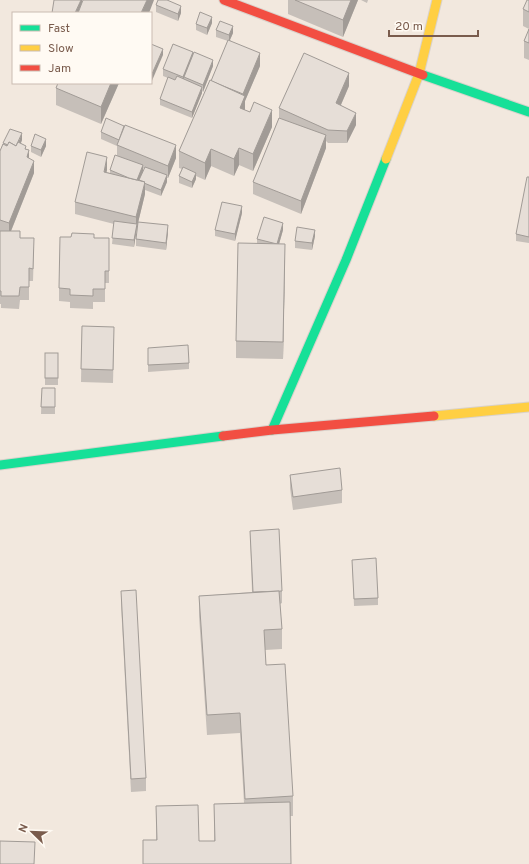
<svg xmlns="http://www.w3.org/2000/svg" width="529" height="864" font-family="Overpass,sans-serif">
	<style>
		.residential { fill: #f2e8de; fill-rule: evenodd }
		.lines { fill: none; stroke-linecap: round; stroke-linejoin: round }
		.fast-casing { stroke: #d9d2cb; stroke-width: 11 }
		.slow-casing { stroke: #d9d2cb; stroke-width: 11 }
		.jam-casing { stroke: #d9d2cb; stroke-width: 11 }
		.fast { stroke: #16e098; stroke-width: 9 }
		.slow { stroke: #ffcf43; stroke-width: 9 }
		.jam { stroke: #f24e42; stroke-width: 9 }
		.wall { fill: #c6bfb9; fill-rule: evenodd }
		.shaded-wall { fill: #a19b96 }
		.building { fill: #e6ded7; stroke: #a19b96 }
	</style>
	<rect width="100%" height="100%" fill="#f9f5f0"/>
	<!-- residential -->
	<path class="residential" d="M0,0H529V864H0ZM13,13H151V83H13Z"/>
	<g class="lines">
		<defs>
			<g id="fast">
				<polyline points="423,75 529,112"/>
				<polyline points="272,430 346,260 386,159"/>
				<polyline points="0,465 223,436"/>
			</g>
			<g id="slow">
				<polyline points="386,159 419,74 437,0"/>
				<polyline points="434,416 529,407"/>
			</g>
			<g id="jam">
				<polyline points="224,0 423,75"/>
				<polyline points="223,436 272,430 434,416"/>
			</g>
		</defs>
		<!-- fast casing -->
		<use href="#fast" class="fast-casing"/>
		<!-- slow casing -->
		<use href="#slow" class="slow-casing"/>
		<!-- jam casing -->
		<use href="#jam" class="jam-casing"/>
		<!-- fast -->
		<use href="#fast" class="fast"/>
		<!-- slow -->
		<use href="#slow" class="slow"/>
		<!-- jam -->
		<use href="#jam" class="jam"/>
	</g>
	<!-- wall -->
	<g class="wall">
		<polygon points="288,0 358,0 343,37 288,14"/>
		<polygon points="361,0 368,0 367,3"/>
		<polygon points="529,0 529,29 523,26 523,9"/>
		<polygon points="156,5 181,13 178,21 156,12"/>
		<polygon points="212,23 207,35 196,30 196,24"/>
		<polygon points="529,29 529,60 524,58 524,41"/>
		<polygon points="216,30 233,33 230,40 260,66 245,101 245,110 272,127 253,171 239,165 234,176 211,166 205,180 196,176 196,179 192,188 179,183 179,176 182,169 179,168 179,151 211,81 228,41 216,37"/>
		<polygon points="193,56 213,66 203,92 202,91 202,93 192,118 160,105 160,99 168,78 163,76 163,69"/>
		<polygon points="119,83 101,124 56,105 56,88"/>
		<polygon points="349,86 341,105 356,125 347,143 328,143 326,141 326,148 301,214 253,194 253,182 279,118 279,108"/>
		<path d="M101,132L176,158L168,178H167V182L161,196L145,190V194L137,227L134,247L112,244L114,224L75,214V202L107,170L106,172L110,173V170L117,156V146L101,139ZM143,168L144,169L139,180L143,172Z"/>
		<polygon points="22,140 21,143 26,149 34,173 11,231 20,238 34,250 33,281 29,281 29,300 20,300 19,309 1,308 1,304 0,304 0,151 3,143"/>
		<polygon points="31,146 46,146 41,157 31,152"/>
		<polygon points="529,177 529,243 516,241 516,234"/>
		<polygon points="242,213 235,241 215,236 215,230"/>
		<polygon points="283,230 279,244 285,261 283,359 236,358 236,341 257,243 257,239"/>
		<polygon points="168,232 166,250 136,246 136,239"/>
		<polygon points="315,236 312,250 295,248 295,241"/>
		<polygon points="94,238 109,238 109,283 105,283 105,302 93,302 93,309 70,308 70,302 59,301 59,288"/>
		<polygon points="82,326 114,339 113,383 81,382"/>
		<rect x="45" y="353" width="13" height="32"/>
		<polygon points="148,355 189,363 189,369 148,372"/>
		<polygon points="42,388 55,388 55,414 41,414"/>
		<polygon points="290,475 342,490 342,503 293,510 290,488"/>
		<polygon points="250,531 282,591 282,603 280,604 282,629 282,649 265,650 266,665 293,796 293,816 290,816 291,864 143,864 143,840 156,840 156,806 199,841 214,841 214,804 244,803 240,733 207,735 199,616 199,596 252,592"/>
		<polygon points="352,560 378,598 378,605 354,606"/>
		<polygon points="121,591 146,778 146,791 131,792 121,604"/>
	</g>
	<!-- shaded-wall -->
	<g class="shaded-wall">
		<polygon points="81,0 82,0 82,3 78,13 75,13"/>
		<polygon points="147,0 154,0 149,13 141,13"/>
		<polygon points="351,0 358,0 343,37 343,20"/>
		<polygon points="181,6 181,13 178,21 178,14"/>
		<polygon points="212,17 212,23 207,35 207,28"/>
		<polygon points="233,26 233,33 229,42 229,35"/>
		<polygon points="163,49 163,55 151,83 151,76"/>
		<polygon points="193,52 193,58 184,77 184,80 183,84 183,77"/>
		<polygon points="260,53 260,66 245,101 245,113 240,108 242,96"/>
		<polygon points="213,60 213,66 203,92 203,85"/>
		<polygon points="349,73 349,86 336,116 336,103"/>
		<polygon points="111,83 119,83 101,124 101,107"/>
		<polygon points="202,87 202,93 192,118 192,112"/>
		<polygon points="272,110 272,127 253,171 253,154"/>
		<polygon points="356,113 356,125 347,143 347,131"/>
		<polygon points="22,133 22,140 16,155 16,148"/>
		<polygon points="326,135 326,148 301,214 301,201"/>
		<polygon points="46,139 46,146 41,157 41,150"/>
		<polygon points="176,145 176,158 168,178 168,166"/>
		<polygon points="239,148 239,165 234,176 234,159"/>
		<polygon points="211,149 211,166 205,180 205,163"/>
		<polygon points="29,150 29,163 27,157"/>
		<polygon points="107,157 107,170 104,184 104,172"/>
		<polygon points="34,161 34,173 9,236 9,223"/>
		<polygon points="143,165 143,172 136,187 136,181"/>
		<polygon points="196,173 196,179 192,188 192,182"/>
		<polygon points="167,175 167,182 161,196 161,190"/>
		<polygon points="145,182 145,194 137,227 134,247 134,240 136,228 136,217"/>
		<polygon points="242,206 242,213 235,241 235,234"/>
		<polygon points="283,223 283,230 277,251 277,244"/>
		<polygon points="168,225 168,232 166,250 166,243"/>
		<polygon points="315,230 315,236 312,250 312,243"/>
		<polygon points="285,244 285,261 283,359 283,342"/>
	</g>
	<!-- building -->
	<g class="building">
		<polygon points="54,0 81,0 75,13 52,13"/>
		<polygon points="83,0 147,0 141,13 78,13"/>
		<polygon points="158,0 167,0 181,6 178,14 156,5"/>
		<polygon points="295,0 351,0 343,20"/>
		<polygon points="527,0 529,0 529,12 523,9"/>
		<polygon points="200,12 212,17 207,28 196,24"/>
		<polygon points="220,21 233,26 229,35 216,30"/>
		<polygon points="529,29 529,43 524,41"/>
		<polygon points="228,40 260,53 243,94 211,81"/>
		<polygon points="151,44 163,49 151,76"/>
		<polygon points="173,44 193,52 183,77 163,69"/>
		<polygon points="194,52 213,60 203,85 184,77"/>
		<polygon points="304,53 349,73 336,103 356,113 347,131 328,130 279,108"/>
		<polygon points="177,76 202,87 192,112 160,99 168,77 175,80"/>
		<polygon points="210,80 245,96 240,108 250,112 254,102 272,110 253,154 239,148 234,159 211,149 205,163 179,151"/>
		<polygon points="58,83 111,83 101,107 56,88"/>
		<polygon points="106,118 124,126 119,140 101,132"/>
		<polygon points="279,118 326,135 301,201 253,182"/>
		<polygon points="125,125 176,145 168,166 117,145"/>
		<polygon points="10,129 22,133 16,146 9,142 8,145 3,143"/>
		<polygon points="35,134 46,139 41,150 31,146"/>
		<polygon points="9,142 16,146 18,142 26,146 25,149 29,150 27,157 34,161 9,223 0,220 0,151 3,144 7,146"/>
		<polygon points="87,152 107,157 104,172 145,182 136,217 75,202"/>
		<polygon points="115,155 143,165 137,180 129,178 110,170"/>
		<polygon points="145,167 167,175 161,190 144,183 145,182 139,180"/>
		<polygon points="183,167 196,173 192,182 179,176"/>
		<polygon points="527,177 529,177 529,237 516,234"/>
		<polygon points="222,202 242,206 235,234 215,230"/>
		<polygon points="264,217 283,223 277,244 257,239"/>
		<polygon points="114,221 137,224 134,240 112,238"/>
		<polygon points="138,222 168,225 166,243 136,239"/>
		<polygon points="297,227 315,230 312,243 295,241"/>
		<polygon points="0,231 20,231 20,238 34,238 33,269 29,268 29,287 20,287 19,296 1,296 1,291 0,291"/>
		<polygon points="72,233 94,234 94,238 109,238 109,271 105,271 105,289 93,289 93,296 70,295 70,289 59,288 60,237 71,237"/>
		<polygon points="238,243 285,244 283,342 236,341"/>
		<polygon points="82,326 114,327 113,370 81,369"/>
		<polygon points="188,345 189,363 148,365 148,348"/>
		<rect x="45" y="353" width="13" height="25"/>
		<polygon points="42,388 55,388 55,407 41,407"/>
		<polygon points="340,468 342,490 293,497 290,475"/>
		<polygon points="279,529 282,591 253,592 250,531"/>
		<polygon points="376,558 378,598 354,599 352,560"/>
		<polygon points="136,590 146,778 131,779 121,591"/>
		<polygon points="279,591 282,629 264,630 266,665 285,664 293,796 245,799 240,713 207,715 199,596"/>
		<polygon points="290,802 291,864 143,864 143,840 157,840 156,806 198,805 199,841 215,841 214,804"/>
		<polygon points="0,841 35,842 34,864 0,864"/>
	</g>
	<!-- legend -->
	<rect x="12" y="12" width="140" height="72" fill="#fffaf3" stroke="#cabbb1"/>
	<rect x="20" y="25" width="20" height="6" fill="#16e098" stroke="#cabbb1"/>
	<text x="48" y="32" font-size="12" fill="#7a5c4d">Fast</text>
	<rect x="20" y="45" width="20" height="6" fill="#ffcf43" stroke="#cabbb1"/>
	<text x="48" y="52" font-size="12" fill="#7a5c4d">Slow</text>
	<rect x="20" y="65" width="20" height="6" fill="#f24e42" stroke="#cabbb1"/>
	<text x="48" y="72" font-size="12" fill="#7a5c4d">Jam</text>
	<!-- north arrow -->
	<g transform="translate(32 832) rotate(293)" stroke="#fffaf3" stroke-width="3" paint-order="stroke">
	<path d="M0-3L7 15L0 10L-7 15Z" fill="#7a5c4d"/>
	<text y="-6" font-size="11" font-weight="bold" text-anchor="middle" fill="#7a5c4d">N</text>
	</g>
	<!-- scale -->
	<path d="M389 30v6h89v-6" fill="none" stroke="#7a5c4d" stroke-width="2"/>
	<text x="395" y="30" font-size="12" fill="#7a5c4d" stroke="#fffaf3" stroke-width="3" paint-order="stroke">20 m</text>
</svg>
